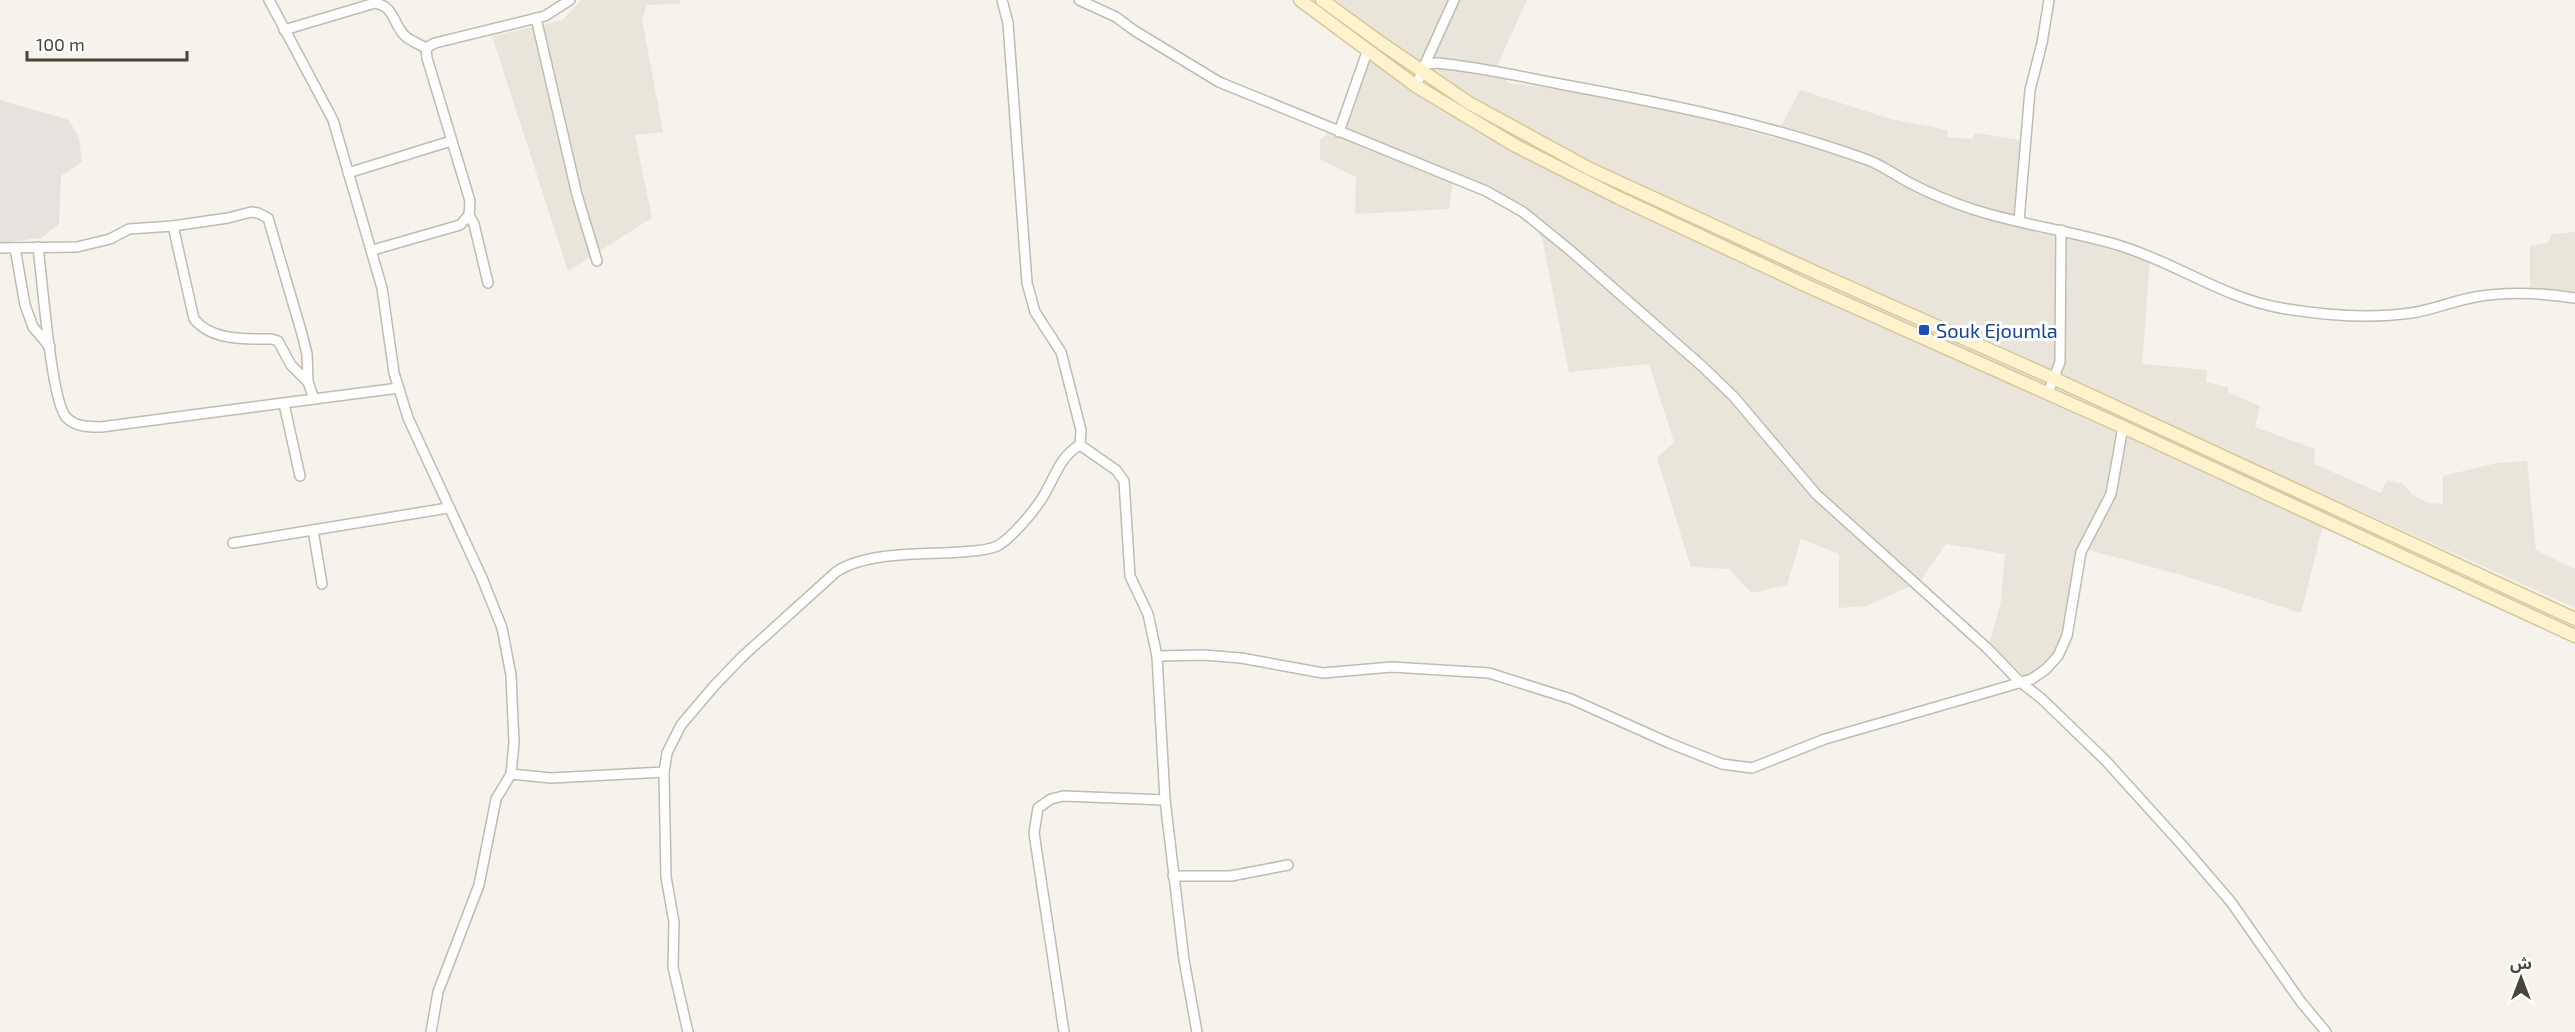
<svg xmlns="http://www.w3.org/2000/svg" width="2575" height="1032" font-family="'Exo 2','Noto Sans Arabic',sans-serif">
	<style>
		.residential { fill: #eae5da }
		.industrial { fill: #e6e2dd }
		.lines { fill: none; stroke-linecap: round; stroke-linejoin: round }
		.minor-casing { stroke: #c2bbae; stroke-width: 12 }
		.secondary-casing { stroke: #d6c79b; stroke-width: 15 }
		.minor { stroke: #fff; stroke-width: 9 }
		.secondary { stroke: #fff3cd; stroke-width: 12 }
		.transit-dot { fill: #1a4fb4; stroke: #fff; stroke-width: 2 }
		.labels { text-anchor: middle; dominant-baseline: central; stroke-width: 6; stroke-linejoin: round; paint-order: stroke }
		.transit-label { font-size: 20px; fill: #164399; stroke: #fff; text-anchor: start }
	</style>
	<rect width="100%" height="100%" fill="#f6f3ec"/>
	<!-- residential -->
	<g class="residential">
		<polygon points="581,0 680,0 680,4 647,5 642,19 663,132 635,135 652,218 568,271 492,36 563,20"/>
		<polygon points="1336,0 1527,0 1497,66 1509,83 1571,91 1660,107 1775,138 1800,90 1891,119 1947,130 1948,137 1972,139 1975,133 2020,140 2014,223 2150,260 2142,364 2207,370 2206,382 2228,387 2228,392 2260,406 2255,427 2315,449 2314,464 2381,493 2387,480 2403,484 2414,496 2429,503 2443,504 2443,476 2497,463 2527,461 2536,550 2575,569 2575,608 2338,501 2321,532 2301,613 2185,576 2085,549 2064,638 2050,663 2027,678 1989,645 2001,601 2005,554 1946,544 1920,582 1866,606 1839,608 1839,554 1801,539 1787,585 1752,593 1729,569 1691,567 1657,458 1674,442 1649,364 1569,372 1542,238 1518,206 1454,172 1449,209 1355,214 1356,177 1320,159 1320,140 1353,110 1369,28"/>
		<polygon points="2575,232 2575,295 2530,289 2530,246 2548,243 2552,234"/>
	</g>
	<!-- industrial -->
	<polygon class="industrial" points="0,100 69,120 79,138 82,162 61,176 59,224 41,238 0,243"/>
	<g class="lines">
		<defs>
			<g id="minor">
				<polyline points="269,0 333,120 382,288 394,373 408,418 482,578 502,628 511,675 514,743 511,774 496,799 479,885 438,992 431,1032"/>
				<polyline points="1002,0 1008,23 1027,283 1035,312 1061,352 1081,430 1080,445 1116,470 1124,481 1130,576 1148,614 1157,656 1165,800 1184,960 1197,1032"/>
				<polyline points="1079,0 1116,17 1135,31 1219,82 1486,191 1523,212 1571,251 1703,367 1734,397 1816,494 1987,648 2019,681 2042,699 2106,761 2182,845 2231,902 2301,1002 2326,1032"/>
				<polyline points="536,18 577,195 597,261"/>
				<path d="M284,30L375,3C394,6 393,23 404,35C410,41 419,44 426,48"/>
				<polyline points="426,48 435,43 545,16 570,0"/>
				<polyline points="1425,64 1454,0"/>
				<path d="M1416,86L1425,64L1437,63C1479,67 1519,76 1560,84C1663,103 1765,123 1865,159C1881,164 1896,176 1912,184C1931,194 1951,202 1972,209C2021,225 2072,231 2121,246C2176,263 2224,298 2281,308C2322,315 2370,319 2411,313C2433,310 2453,301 2475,297C2508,291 2542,293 2575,298"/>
				<polyline points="1339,132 1367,52"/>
				<polyline points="348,173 451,141"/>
				<polyline points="469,215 474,224 488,283"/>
				<polyline points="2019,221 2030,90 2042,43 2049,0"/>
				<polyline points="173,226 228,218 251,212 258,213 268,218 302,334 307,354 308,382"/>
				<path d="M38,247C42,277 51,400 66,417C75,427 89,427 101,427L314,399"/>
				<path d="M0,248L77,247L110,239L129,229L173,226L194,319C212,341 245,339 271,339L278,341L291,365L308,382L314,399L399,388"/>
				<polyline points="15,248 25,305 33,327 50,347"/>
				<polyline points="373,250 460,225 469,215 470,201 427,58 426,48"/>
				<polyline points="2048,393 2060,362 2061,230"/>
				<polyline points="284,404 300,476"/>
				<polyline points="313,530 322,584"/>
				<polyline points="233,543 448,508"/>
				<polyline points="1157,656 1204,655 1241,658 1323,673 1392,667 1489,673 1571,699 1669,743 1722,764 1752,768 1825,739 1988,692 2032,679 2046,669 2058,656 2067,636 2081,552 2111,494 2123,427"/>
				<polyline points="511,774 551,778 664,772"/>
				<polyline points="1173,876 1231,876 1288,865"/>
				<path d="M688,1032L673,967L674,922L666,877L664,772L667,753L681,725L715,685L743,656L836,572C867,551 925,555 961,552C973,551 987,551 997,546C1011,539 1036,509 1044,495C1055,477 1060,456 1080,445"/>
				<polyline points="1064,1032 1034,833 1038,808 1051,799 1063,796 1165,800"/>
			</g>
			<g id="secondary">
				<polyline points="1300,0 1416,86 1516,146 1619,198 1805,285 2123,427 2575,636"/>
				<polyline points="1322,0 1381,43 1469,103 1590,169 1808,269 2055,379 2575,619"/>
			</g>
		</defs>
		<!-- minor casing -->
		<use href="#minor" class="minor-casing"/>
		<!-- secondary casing -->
		<use href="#secondary" class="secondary-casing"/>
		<!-- minor -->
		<use href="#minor" class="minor"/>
		<!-- secondary -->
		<use href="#secondary" class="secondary"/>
	</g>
	<!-- markers -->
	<rect class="transit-dot" x="1918" y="324" width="12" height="12" rx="3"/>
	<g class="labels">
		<!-- transit labels -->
		<g class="transit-label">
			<text x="1936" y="330">Souk Ejoumla</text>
		</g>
	</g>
	<!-- north arrow -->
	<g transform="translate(2521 978)" stroke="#ffffff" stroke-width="4.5" paint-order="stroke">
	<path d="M0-4.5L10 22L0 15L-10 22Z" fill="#4b4439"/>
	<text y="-9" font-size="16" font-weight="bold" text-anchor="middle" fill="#4b4439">ش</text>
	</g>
	<!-- scale -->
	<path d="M27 51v9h160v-9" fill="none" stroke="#4b4439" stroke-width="3"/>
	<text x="36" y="51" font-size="18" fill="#4b4439" stroke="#ffffff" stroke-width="4.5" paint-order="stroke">100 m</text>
</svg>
